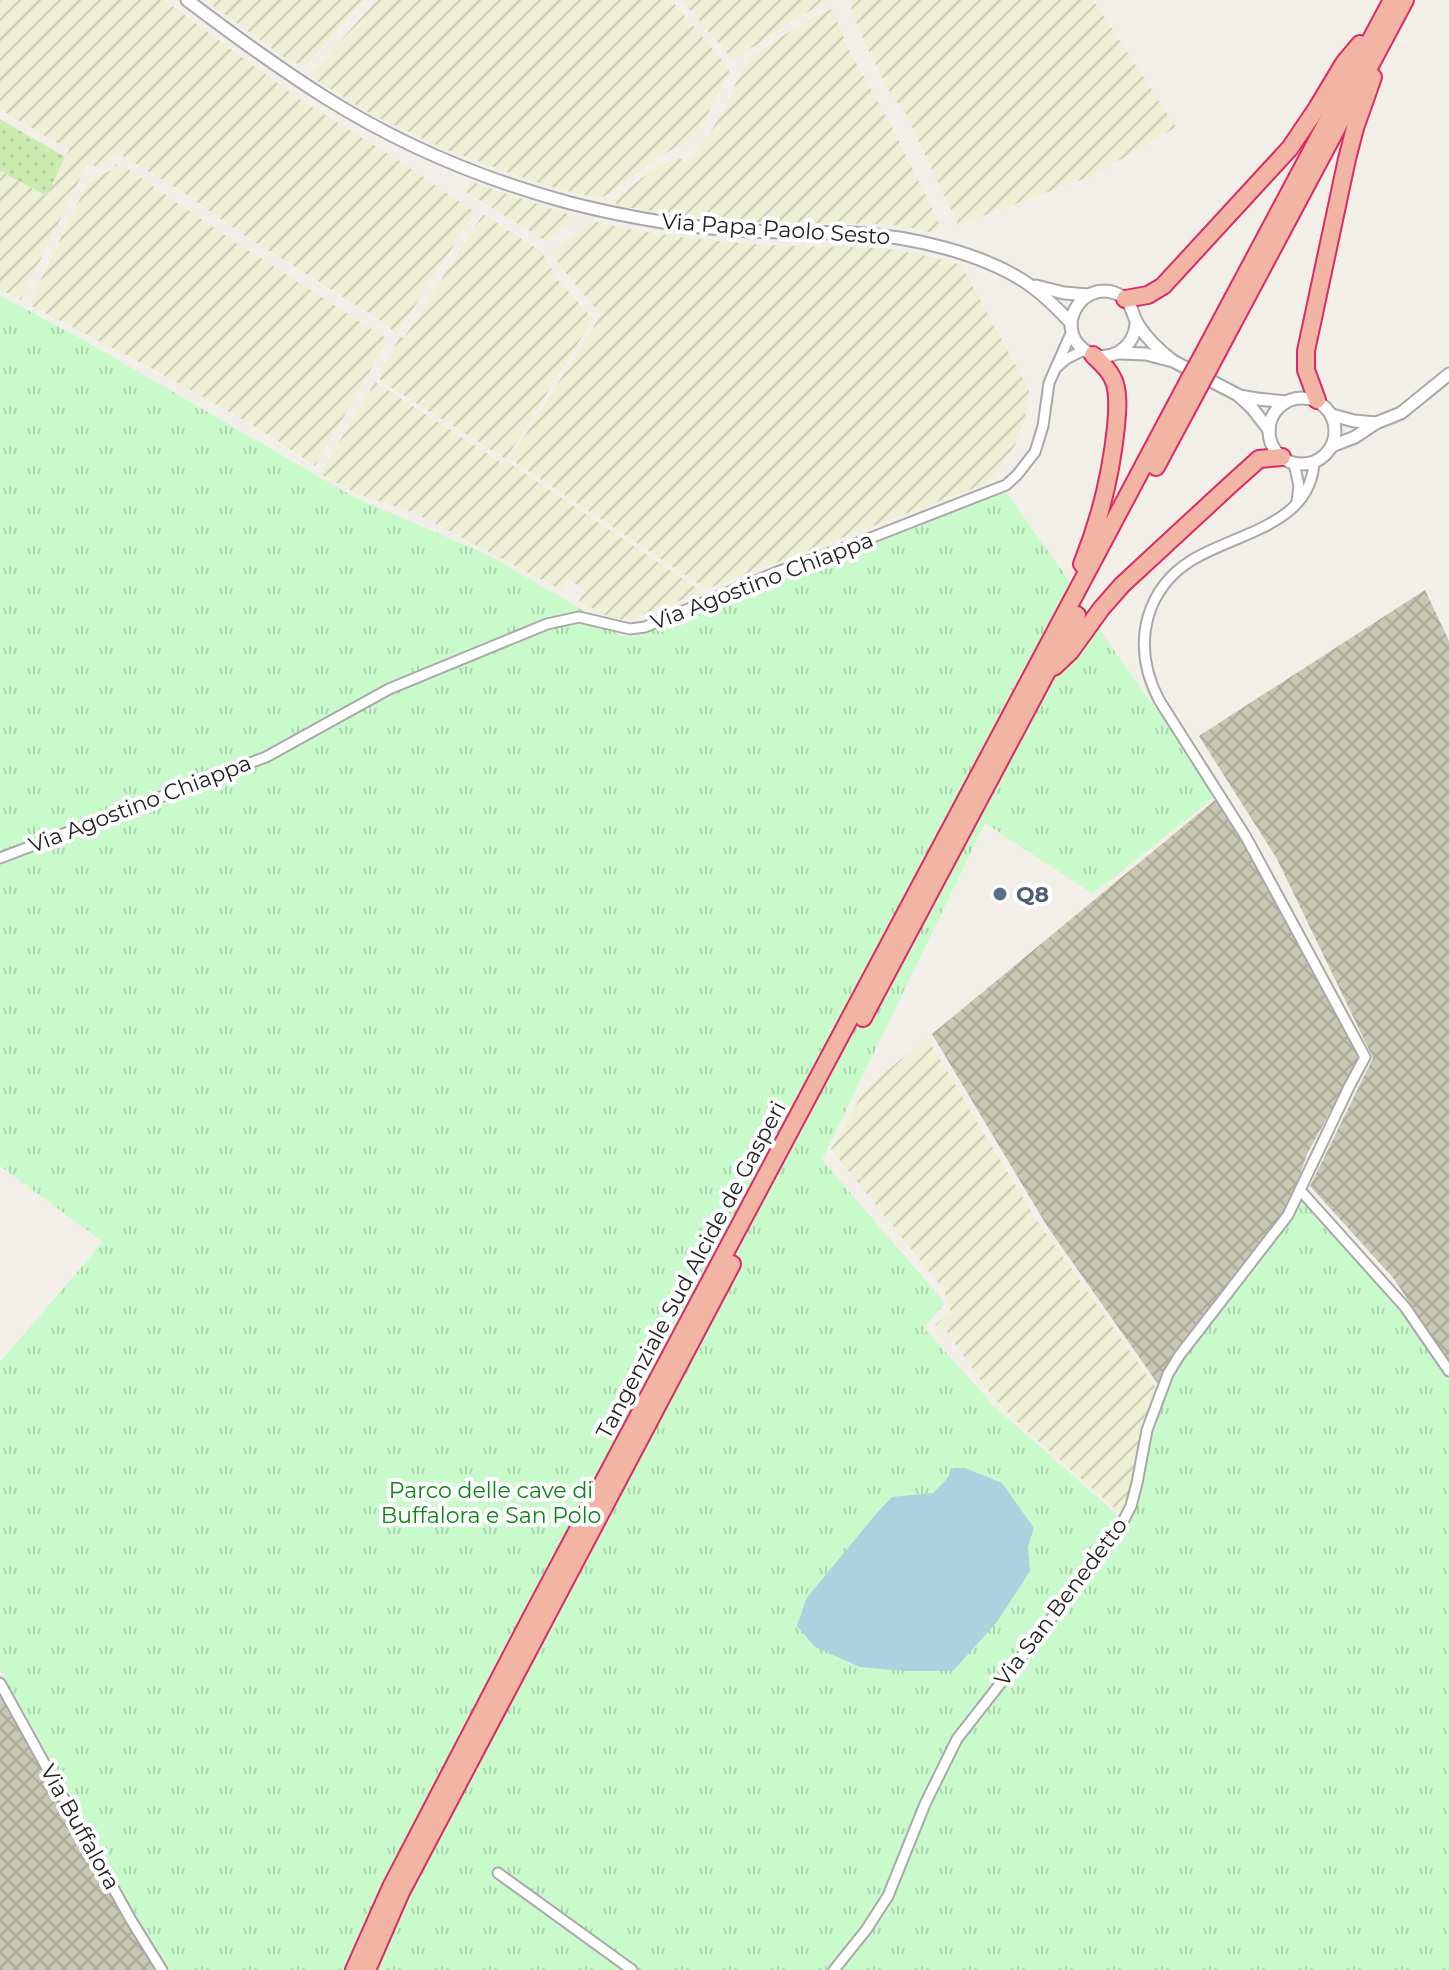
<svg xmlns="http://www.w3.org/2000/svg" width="1449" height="1970" font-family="Montserrat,sans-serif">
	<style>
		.construction { fill: url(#construction-cross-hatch) }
		.farmland { fill: url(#farmland-furrows) }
		.grass { fill: url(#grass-dots) }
		.park { fill: url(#park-tufts) }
		.water { fill: #aad3df }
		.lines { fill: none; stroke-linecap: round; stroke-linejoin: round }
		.minor-casing { stroke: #a9a9a9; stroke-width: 13 }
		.tertiary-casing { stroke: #a9a9a9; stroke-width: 15 }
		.trunk-casing { stroke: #dc2a67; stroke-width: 20 }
		.minor { stroke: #fff; stroke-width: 9 }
		.tertiary { stroke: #fff; stroke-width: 11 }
		.trunk { stroke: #f2b4a3; stroke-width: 16 }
		.trunk-bridge-casing { stroke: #dc2a67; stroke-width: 20; stroke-linecap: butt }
		.trunk-bridge { stroke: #f2b4a3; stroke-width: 16 }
		.service-dot { fill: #5c6f8a; stroke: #fff; stroke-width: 3 }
		.labels { text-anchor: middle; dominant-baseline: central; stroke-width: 8; stroke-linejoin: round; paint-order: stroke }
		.street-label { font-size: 22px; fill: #222; stroke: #fff }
		.service-label { font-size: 22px; font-weight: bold; fill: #4e5e75; stroke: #fff; text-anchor: start }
		.park-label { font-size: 22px; fill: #0c8416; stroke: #fff }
	</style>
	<defs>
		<pattern id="construction-cross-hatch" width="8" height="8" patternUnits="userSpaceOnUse" patternTransform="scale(2)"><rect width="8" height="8" fill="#c7c7b4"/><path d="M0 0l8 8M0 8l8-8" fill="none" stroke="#abab9a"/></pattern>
		<pattern id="farmland-furrows" width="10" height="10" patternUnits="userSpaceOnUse" patternTransform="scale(2)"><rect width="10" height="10" fill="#eef0d5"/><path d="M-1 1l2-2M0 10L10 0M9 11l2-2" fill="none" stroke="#ccceb7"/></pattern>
		<pattern id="grass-dots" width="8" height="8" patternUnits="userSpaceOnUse" patternTransform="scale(2)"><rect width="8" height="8" fill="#cdebb0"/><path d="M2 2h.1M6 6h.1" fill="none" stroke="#b0c997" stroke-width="1.8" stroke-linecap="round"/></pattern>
		<pattern id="park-tufts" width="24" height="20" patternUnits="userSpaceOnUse" patternTransform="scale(2)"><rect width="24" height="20" fill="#c8facc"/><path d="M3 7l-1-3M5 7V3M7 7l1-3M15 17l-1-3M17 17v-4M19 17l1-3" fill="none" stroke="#acd6af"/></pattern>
	</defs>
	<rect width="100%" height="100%" fill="#f2efe9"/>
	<!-- construction -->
	<g class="construction">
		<polygon points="1425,590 1449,641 1449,1362 1394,1279 1310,1186 1373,1058 1277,859 1199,736"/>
		<polygon points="1220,796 1358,1052 1357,1063 1307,1154 1297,1184 1286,1210 1263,1241 1173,1353 1158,1384 1047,1226 932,1034"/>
		<polygon points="0,1693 127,1922 157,1970 0,1970"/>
	</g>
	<!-- farmland -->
	<g class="farmland">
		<polygon points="0,0 164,0 299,99 395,158 475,212 396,335 390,328 377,318 242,234 181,191 116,152 105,164 99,167 87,164 21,300 0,289 0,171 46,196 69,150 0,109"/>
		<polygon points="205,0 364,0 307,64 303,65 289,61"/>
		<polygon points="377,0 671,0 728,67 729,73 701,126 688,141 662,155 607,195 597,198 590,196 558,189 524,178 447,150 371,114 309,76"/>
		<polygon points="681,0 827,0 827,2 803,14 733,60"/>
		<polygon points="849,0 1093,0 1176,127 1094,175 958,225 906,114 890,93 864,41 854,17"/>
		<polygon points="832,9 848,48 893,129 941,227 933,233 903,226 883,224 743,222 698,218 618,206 613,200 657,167 679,158 686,161 693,156 723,113 742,69 753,55 813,17"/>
		<polygon points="116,164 120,164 235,242 384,337 386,341 365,380 315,466 272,437 221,407 149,367 32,306 32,298 87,184 113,169"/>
		<polygon points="472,182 579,218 546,241 463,190"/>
		<polygon points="483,214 542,252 558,280 593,319 506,459 382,382 380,379 381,370 400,337 404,338"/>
		<polygon points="592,221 633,230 686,238 763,245 883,248 933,257 961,265 1029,390 1026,414 1015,445 995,475 982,485 706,589 510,459 601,315 565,272 551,253"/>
		<polygon points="375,382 505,465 508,462 703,592 632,619 624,620 609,617 579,601 585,590 568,579 561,590 442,527 414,513 356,493 320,474"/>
		<polygon points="927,1038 1034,1216 1156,1388 1144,1421 1137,1453 1132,1489 1126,1508 1121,1514 1019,1424 992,1396 946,1331 935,1325 951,1312 944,1290 831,1149 865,1089"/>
	</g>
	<!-- grass -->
	<polygon class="grass" points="0,119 65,157 47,196 0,171"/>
	<!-- park -->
	<polygon class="park" points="0,295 96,347 352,496 488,555 576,606 620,635 631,637 642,635 1006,492 1065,575 1108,642 1217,795 1093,894 985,823 822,1160 945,1303 924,1328 995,1407 1127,1524 1134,1511 1154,1426 1173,1376 1189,1351 1260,1259 1308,1189 1406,1302 1449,1365 1449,1970 170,1970 130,1906 66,1786 0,1670 0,1362 103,1242 0,1166"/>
	<!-- water -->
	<polygon class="water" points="954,1468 965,1468 1002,1483 1034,1528 1028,1547 1030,1571 997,1622 953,1671 904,1671 860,1667 815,1647 797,1626 806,1599 876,1514 892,1497 933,1493 945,1481"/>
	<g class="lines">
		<defs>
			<g id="minor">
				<polyline points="1056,368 1066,359 1084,350"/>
				<polyline points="1294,463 1299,486 1297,501"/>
				<polyline points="0,858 266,757 389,689 547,624 579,617 630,629 645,627 777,572 845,548 1006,485 1017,475 1035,452 1043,426 1049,383 1072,331"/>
				<polyline points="1300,1190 1405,1307 1449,1371"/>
				<polyline points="0,1683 131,1920 162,1970"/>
				<polyline points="498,1873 632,1970"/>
				<path d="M834,1970L866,1930L888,1896L925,1804L957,1739L1115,1537L1131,1506L1137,1483L1147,1430L1168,1374L1179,1356L1288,1215L1349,1087L1365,1057L1246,837L1159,700C1145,673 1140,646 1148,617C1155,593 1171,573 1192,560C1236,533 1311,525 1314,462"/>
			</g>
			<g id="tertiary">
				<path d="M187,0C232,34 278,68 326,98C401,145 484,180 570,203C629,218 689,228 750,231C784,233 818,232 853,233C909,236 985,253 1031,286C1046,297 1059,310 1071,323"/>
				<polyline points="1036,286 1064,293 1088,295"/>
				<path d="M1136,323C1135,349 1106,367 1083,349C1055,327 1081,281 1115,293C1134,300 1130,313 1139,326C1148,340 1160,351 1173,361L1238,395L1252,408L1269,430"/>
				<polyline points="1119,353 1146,354 1169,360"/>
				<polyline points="1239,396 1257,399 1286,402"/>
				<circle cx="1302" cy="431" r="33"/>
				<polyline points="1332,415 1354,421 1376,423"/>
				<polyline points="1332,446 1355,437 1376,423 1401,413 1449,374"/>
			</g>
			<g id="trunk">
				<polyline points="1125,299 1148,295 1163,286 1290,148 1317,108 1344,63 1360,44"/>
				<polyline points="1199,362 1392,0"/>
				<polyline points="1209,368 1405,0"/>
				<polyline points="1317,400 1306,370 1306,351 1347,159 1355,128 1373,77"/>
				<polyline points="1156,467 1200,385"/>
				<path d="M1082,564C1100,520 1111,474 1116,427C1117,413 1119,398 1115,384C1111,371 1102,364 1093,355"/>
				<polyline points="1054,667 1070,652 1101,609 1122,585 1229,486 1259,459 1282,457"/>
				<polyline points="863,1018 1077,615"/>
				<polyline points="354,1970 391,1887 531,1618 1189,380"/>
				<polyline points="367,1970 401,1892 732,1264"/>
			</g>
		</defs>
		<!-- minor casing -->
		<use href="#minor" class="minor-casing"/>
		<!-- tertiary casing -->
		<use href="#tertiary" class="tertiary-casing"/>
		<!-- trunk casing -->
		<use href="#trunk" class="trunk-casing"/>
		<!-- minor -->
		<use href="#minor" class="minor"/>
		<!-- tertiary -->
		<use href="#tertiary" class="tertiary"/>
		<!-- trunk -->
		<use href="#trunk" class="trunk"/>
		<defs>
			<g id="trunk-bridge">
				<polyline points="1189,380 1199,362"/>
				<polyline points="1200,385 1209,368"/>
			</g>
		</defs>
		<!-- trunk-bridge casing -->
		<use href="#trunk-bridge" class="trunk-bridge-casing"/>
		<!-- trunk-bridge -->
		<use href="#trunk-bridge" class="trunk-bridge"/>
	</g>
	<!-- markers -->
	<circle class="service-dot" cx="1000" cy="894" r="8"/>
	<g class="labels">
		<!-- street labels -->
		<g class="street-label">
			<text transform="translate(776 229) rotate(4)">Via Papa Paolo Sesto</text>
			<text transform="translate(762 581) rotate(-21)">Via Agostino Chiappa</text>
			<text transform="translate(140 804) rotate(-21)">Via Agostino Chiappa</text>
			<text transform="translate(691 1270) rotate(-62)">Tangenziale Sud Alcide de Gasperi</text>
			<text transform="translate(1061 1602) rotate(-53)">Via San Benedetto</text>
			<text transform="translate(80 1827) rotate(61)">Via Buffalora</text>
		</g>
		<!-- service labels -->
		<g class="service-label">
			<text x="1016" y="894">Q8</text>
		</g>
		<!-- park labels -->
		<g class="park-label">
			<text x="491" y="1490">Parco delle cave di<tspan x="491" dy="25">Buffalora e San Polo</tspan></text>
		</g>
	</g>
</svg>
